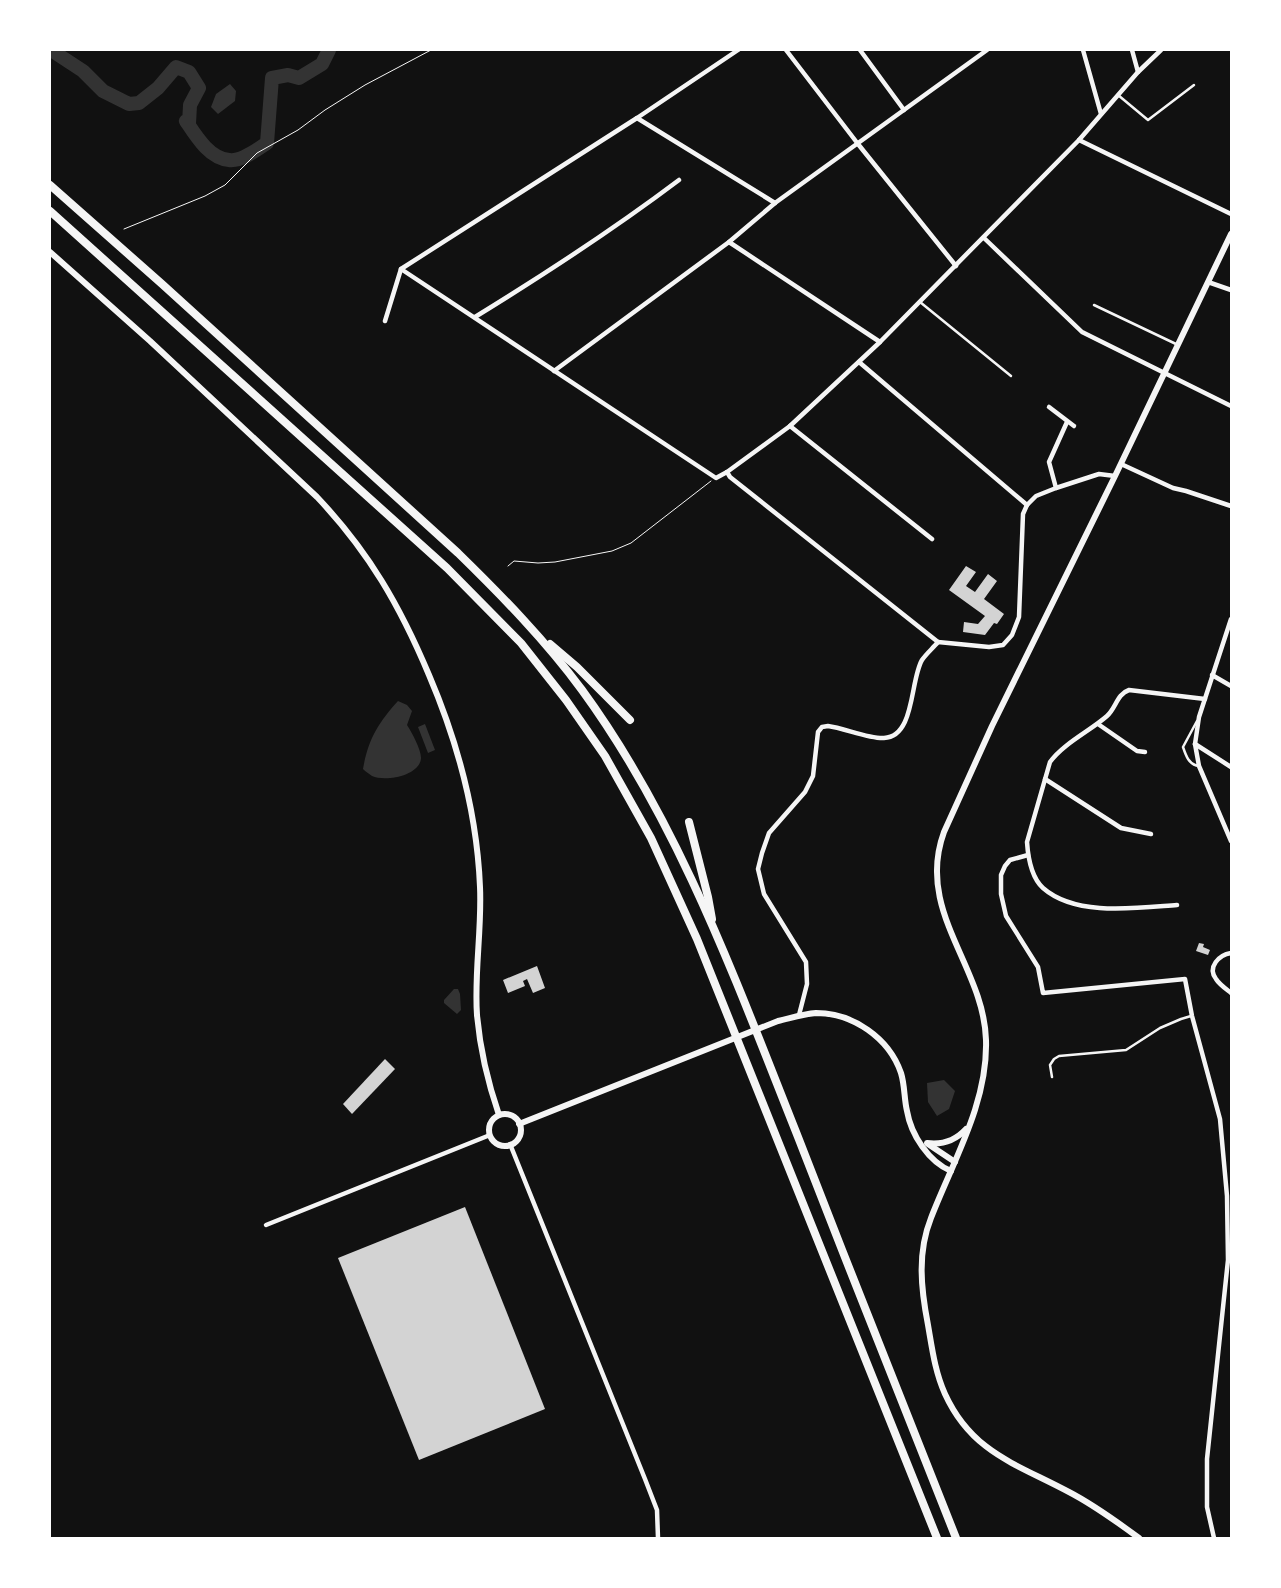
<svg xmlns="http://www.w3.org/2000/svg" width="1281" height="1588" font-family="Commissioner,sans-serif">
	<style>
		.water { fill: #333 }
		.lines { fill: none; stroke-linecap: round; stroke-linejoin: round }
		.river { stroke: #333; stroke-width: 14 }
		.building { fill: #d3d3d3 }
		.path { stroke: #f5f5f5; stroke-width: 1 }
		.service { stroke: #f5f5f5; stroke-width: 2.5 }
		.minor { stroke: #f5f5f5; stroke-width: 4.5 }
		.secondary { stroke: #f5f5f5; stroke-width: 6 }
		.motorway { stroke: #f5f5f5; stroke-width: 8 }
	</style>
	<rect width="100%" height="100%" fill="#111"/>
	<!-- water -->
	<g class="water">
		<polygon points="230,84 236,91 235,101 218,114 211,107 216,94"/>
		<path d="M398,701L407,705L412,711L407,725C412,733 421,749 421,758C420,776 385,782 372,776C369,774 365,771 363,769C368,740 378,723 398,701Z"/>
		<polygon points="425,724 435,750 428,753 418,727"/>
		<polygon points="454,989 458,989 460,994 461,1010 457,1014 444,1003 444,1000"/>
		<polygon points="944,1080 955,1091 949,1109 937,1116 928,1102 927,1083"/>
	</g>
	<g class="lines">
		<!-- river -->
		<path class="river" d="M50,51L54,52L83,71L103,91L129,104L139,103L158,88L176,67L189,72L199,88L190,105L189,124L186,121C196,136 209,158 229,160C241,162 258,149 267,143L272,78L288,75L299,78L322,64L329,50"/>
	</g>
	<!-- building -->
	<g class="building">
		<polygon points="966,566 976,572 966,586 975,592 988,574 997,581 984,599 1004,614 997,624 994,623 985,635 963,632 964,622 978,624 985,616 949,590"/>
		<polygon points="1199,943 1204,944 1203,947 1210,950 1208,955 1196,951"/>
		<polygon points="537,966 545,988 533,993 527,979 523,981 525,986 508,993 503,980"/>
		<polygon points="385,1059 395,1069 352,1114 343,1104"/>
		<polygon points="465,1207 545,1409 419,1460 338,1258"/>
	</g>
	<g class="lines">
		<!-- path -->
		<g class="path">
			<polyline points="124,229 205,196 225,185 257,153 298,130 325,110 365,85 431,50"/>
			<polyline points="508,566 514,561 538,563 555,562 612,551 631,543 711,481"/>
		</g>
		<!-- service -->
		<g class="service">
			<polyline points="1118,95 1148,120 1194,85"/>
			<polyline points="920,302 1011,376"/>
			<polyline points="1094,305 1176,344"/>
			<path d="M1197,721L1183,747C1186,756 1189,765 1199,766"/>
			<polyline points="1052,1077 1050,1065 1054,1059 1059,1056 1126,1050 1160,1028 1181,1019 1191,1016"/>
		</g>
		<!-- minor -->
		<g class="minor">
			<polyline points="786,50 858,144 956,266"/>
			<polyline points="860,50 904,110"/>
			<polyline points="1083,50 1101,114"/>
			<polyline points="1132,50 1138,72"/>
			<polyline points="637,118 775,203"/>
			<polyline points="1079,140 1231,214"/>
			<polyline points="984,238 1082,332 1231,406"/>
			<polyline points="729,242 880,342"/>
			<polyline points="401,269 716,478 727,472 790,426 880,342 1079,140 1138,72 1161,50"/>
			<polyline points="1208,282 1231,290"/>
			<path d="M475,317C545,274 614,229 679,180"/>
			<polyline points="385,321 401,269 637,118 738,50"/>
			<polyline points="859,362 1027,505"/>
			<polyline points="554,371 729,242 775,203 987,50"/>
			<polyline points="1049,407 1074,426"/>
			<polyline points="790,426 932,539"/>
			<polyline points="1121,464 1173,488 1186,491 1231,506"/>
			<polyline points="727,472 730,477 938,642"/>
			<polyline points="1056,488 1049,462 1067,422"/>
			<polyline points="1231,619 1199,717 1195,744 1199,766 1231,841"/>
			<polyline points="1212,675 1231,686"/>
			<polyline points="1098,724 1137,751 1145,752"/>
			<polyline points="1195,744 1231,767"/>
			<polyline points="1045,779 1121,828 1151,834"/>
			<polyline points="1028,855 1010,860 1005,866 1001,875 1001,894 1006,916 1038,967 1043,993 1185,979 1192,1016 1220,1119 1227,1196 1228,1260 1207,1459 1207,1507 1214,1538"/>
			<path d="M1177,905C1137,908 1076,917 1043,888C1032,878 1028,857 1027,842L1050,762C1064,743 1090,731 1107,716C1116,708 1117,694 1129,690L1205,699"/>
			<path d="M1231,953C1219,955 1207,967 1216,979C1219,984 1226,989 1231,993"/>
			<path d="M799,1015L807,984L806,962L764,894L758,869L762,853L769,833L805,792L813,776L818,732L822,727L828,726C844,728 869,739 884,738C915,737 910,680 922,660C926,654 933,648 938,642L989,647L1003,645L1012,635L1019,617L1023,514L1027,505L1036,496L1056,488L1099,474L1115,476"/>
			<polyline points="510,1144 645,1479 657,1510 658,1538"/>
			<polyline points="266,1225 490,1135"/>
		</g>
		<!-- secondary -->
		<g class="secondary">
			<path d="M50,252L150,341L317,497C369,552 400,606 429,675C458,743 477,813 480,887C482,930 474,973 477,1015C480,1049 488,1083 499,1115"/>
			<circle cx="505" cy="1130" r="16"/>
			<path d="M519,1124L778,1021C791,1018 803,1014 816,1013C853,1013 889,1038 901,1073C905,1086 904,1099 907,1111C911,1135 929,1162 951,1171"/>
			<path d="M927,1143C942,1145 955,1141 966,1129"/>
			<polyline points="928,1144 955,1162"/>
			<path d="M1139,1538C1116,1521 1094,1505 1069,1492C1017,1464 972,1453 945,1394C935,1372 932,1348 928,1325C921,1289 917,1253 931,1218C953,1161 988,1103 986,1040C984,966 915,911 944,832L992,726L1115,476L1231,234"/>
		</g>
		<!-- motorway -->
		<g class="motorway">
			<path d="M50,185L162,284L458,553C502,596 545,640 582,690C680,824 737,984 798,1137C850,1271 903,1405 956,1538"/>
			<polyline points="50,211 447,568 521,643 566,700 605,756 651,838 697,939 937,1538"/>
			<polyline points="550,644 577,667 630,720"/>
			<polyline points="689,822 708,897 712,919"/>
		</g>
	</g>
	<!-- border -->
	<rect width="1281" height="1588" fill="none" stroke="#ffffff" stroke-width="102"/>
</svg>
